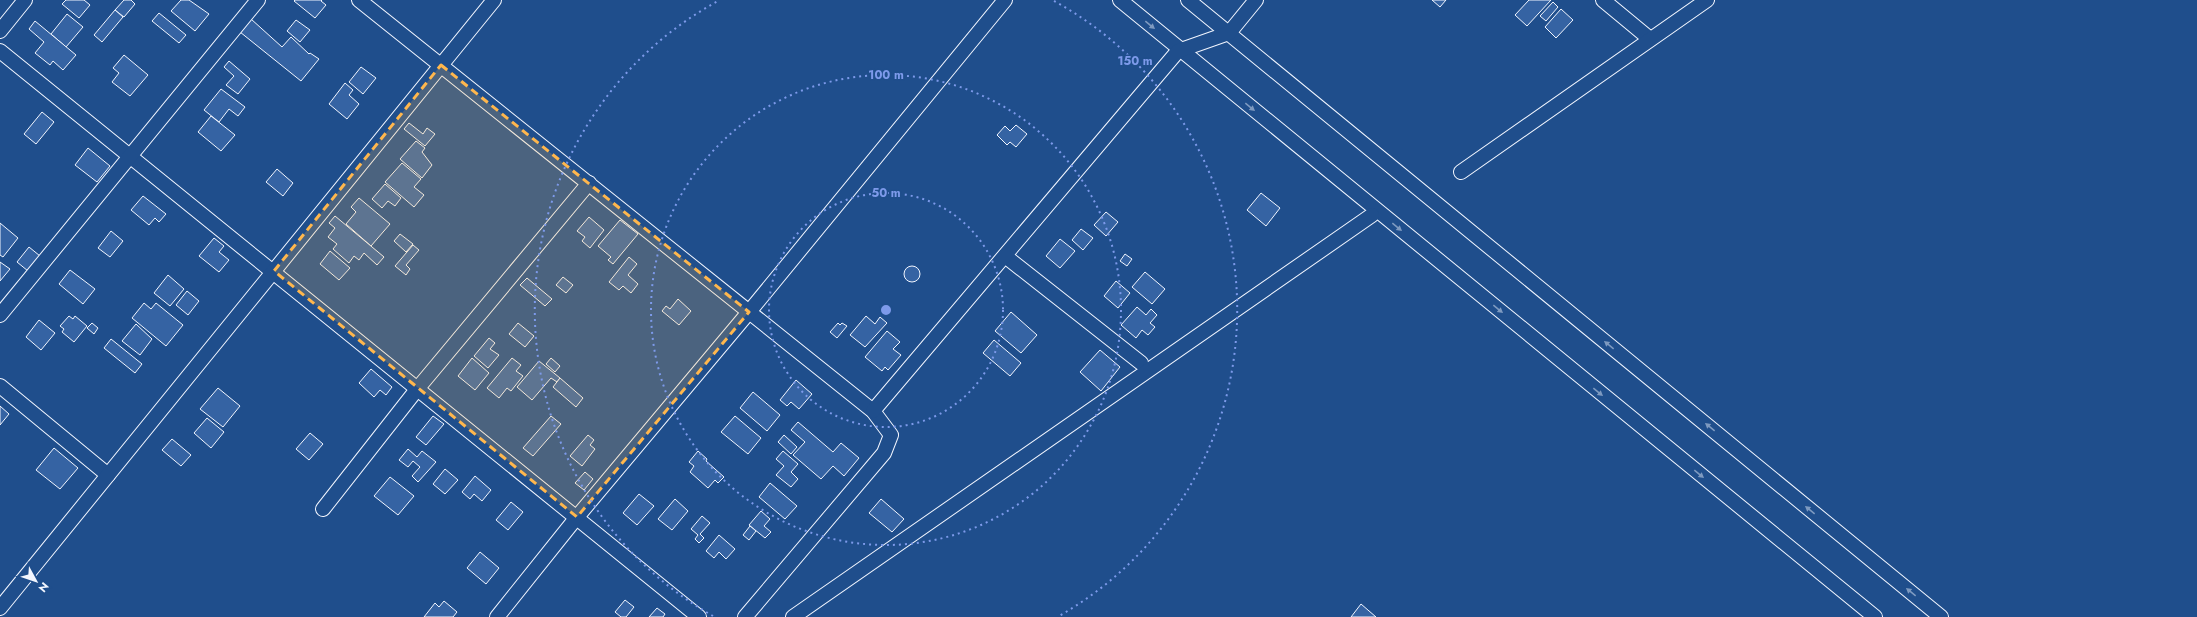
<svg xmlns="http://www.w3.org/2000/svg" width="2197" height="617" font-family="Jost,sans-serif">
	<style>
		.building { fill: #3563a3; stroke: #f2f6ff }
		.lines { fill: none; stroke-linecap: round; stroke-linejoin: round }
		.minor-casing { stroke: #f2f6ff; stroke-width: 16 }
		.minor { stroke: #1f4e8c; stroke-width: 14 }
		.oneway { fill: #7e9ac0 }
		.marked { fill: #ffb74d; fill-opacity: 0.2; stroke: #ffb74d; stroke-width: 3; stroke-dasharray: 8 5; stroke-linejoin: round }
		.ring { fill: none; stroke: #7d9aea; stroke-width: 2; stroke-dasharray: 2 4 }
		.centre { fill: #7d9aea; stroke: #1f4e8c; stroke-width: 2 }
		.ring-label { font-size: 12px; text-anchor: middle; font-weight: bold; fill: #7d9aea; stroke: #1f4e8c; stroke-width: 3; stroke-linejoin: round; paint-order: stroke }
	</style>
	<rect width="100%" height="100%" fill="#1f4e8c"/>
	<!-- building -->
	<g class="building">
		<polygon points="66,0 84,0 90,5 79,18 62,4"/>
		<polygon points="124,0 131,0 135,4 124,17 115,10"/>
		<polygon points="181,0 189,0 209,14 195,31 171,11"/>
		<polygon points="295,0 322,0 321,1 326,5 315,18 294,1"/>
		<polygon points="1432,0 1446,0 1440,7"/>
		<polygon points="1529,0 1551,0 1527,26 1515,15"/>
		<polygon points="1553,2 1558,7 1546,21 1540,16"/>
		<polygon points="1561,9 1573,20 1556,38 1545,27"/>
		<polygon points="115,10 123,17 102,42 94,35"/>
		<polygon points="159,13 186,35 179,43 152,21"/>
		<polygon points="67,14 83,27 66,47 51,34"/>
		<polygon points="251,19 282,47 291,37 309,54 310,53 319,59 301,81 240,32"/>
		<polygon points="296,20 310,30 300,42 287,31"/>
		<polygon points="35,21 76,55 63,70 53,61 50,65 35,53 44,42 29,29"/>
		<polygon points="124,55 148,75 130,96 112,82 119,73 113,68"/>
		<polygon points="229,61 250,79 238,94 226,85 234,76 224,67"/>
		<polygon points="361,67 376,78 363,94 349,82"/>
		<polygon points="345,83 353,90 349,95 359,104 347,119 329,104"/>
		<polygon points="221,89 245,107 238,116 229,109 219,122 204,110"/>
		<polygon points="42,112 54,122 36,144 24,134"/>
		<polygon points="211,116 235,135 221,151 198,132"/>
		<polygon points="409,123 423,134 427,128 435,134 425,146 404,129"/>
		<polygon points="1016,125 1027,134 1016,147 1010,142 1007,145 997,135 1005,126 1010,131"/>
		<polygon points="416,141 425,148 422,152 432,165 422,178 400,159"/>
		<polygon points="88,148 110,166 97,182 75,165"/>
		<polygon points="402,163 421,179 414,187 424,195 414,207 385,182"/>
		<polygon points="277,169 293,183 283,196 266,182"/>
		<polygon points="385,184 401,198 395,206 388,201 382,208 372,199"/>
		<polygon points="1261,193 1280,208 1266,226 1247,210"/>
		<polygon points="143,196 166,214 159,222 155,218 149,225 131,210"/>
		<polygon points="359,198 390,224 371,246 346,224 356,212 351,207"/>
		<polygon points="1106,212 1118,222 1106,236 1094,225"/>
		<polygon points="335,216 384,257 377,265 364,253 359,260 354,256 349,263 333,249 337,244 328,237 335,228 329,223"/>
		<polygon points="589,217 604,230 590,248 582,241 585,237 577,231"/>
		<polygon points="620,220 638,234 613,264 608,260 611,257 598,246"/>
		<polygon points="0,223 18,238 3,257 0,255"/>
		<polygon points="1081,229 1093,238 1083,250 1072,240"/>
		<polygon points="111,231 123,241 110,257 98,248"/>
		<polygon points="400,234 413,244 406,252 394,241"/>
		<polygon points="214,238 224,246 219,252 229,260 219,272 199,256"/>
		<polygon points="1060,239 1075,251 1060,268 1046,256"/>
		<polygon points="413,245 419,250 406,265 410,269 406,275 395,266"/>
		<polygon points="29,247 40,256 28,271 17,262"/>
		<polygon points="330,251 350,268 339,280 320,264"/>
		<polygon points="1125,254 1132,259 1127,266 1120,261"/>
		<polygon points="629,257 637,264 628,275 638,284 631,293 623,286 619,290 609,282"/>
		<polygon points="0,262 10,269 0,281"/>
		<circle cx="912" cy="274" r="8"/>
		<polygon points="70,270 95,289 83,304 59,284"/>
		<polygon points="1145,272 1165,289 1152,304 1132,287"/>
		<polygon points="168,275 184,289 170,306 154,293"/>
		<polygon points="563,277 573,285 566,293 556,285"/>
		<polygon points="527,278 552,299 545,306 520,285"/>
		<polygon points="1116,281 1130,293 1118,308 1104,296"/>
		<polygon points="187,291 199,301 188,315 176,305"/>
		<polygon points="678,299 691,311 679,325 662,311 666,306 670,309"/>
		<polygon points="144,303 151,309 156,303 183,325 166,346 132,318"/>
		<polygon points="1137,307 1146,315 1151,309 1157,315 1150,323 1155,327 1148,335 1142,330 1136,338 1121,325"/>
		<polygon points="1011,312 1037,335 1021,353 995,331"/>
		<polygon points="69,316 73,319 75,316 87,326 74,342 62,332 64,329 60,326"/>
		<polygon points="866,316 875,324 880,317 887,323 865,347 850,335"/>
		<polygon points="39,320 55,333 41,350 26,337"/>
		<polygon points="92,323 98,328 94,334 87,328"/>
		<polygon points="518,323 534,336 525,347 509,334"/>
		<polygon points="838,323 840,325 842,323 847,326 837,338 830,332"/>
		<polygon points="136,324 152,339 140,355 122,341"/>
		<polygon points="887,331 900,342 893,349 901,355 888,370 885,367 882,371 865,357"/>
		<polygon points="489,338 495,343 490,349 499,355 488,368 474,356"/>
		<polygon points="111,339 142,364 135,373 104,348"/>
		<polygon points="994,340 1021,363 1010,376 983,353"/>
		<polygon points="1100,350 1120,367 1101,391 1080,372"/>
		<polygon points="472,358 489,373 475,390 458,376"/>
		<polygon points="512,358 521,365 516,371 523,376 511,391 507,388 499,398 487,388"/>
		<polygon points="551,358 560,366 555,372 546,364"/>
		<polygon points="539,361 560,378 557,382 551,378 532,400 517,387"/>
		<polygon points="371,369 392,387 386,395 380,390 374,397 359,383"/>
		<polygon points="560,378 583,398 576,407 553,387"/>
		<polygon points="796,380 812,394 799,409 791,402 787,406 780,400"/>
		<polygon points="218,388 240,406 223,427 200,409"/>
		<polygon points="753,392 780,415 767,431 740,408"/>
		<polygon points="0,406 9,414 0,425"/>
		<polygon points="433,416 444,424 426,445 416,437"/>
		<polygon points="551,416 561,424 533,456 523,448"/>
		<polygon points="735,416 761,438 748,454 721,432"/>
		<polygon points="207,418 224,432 211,448 194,433"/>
		<polygon points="798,422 833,452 841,443 859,458 844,476 833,466 821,479 793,455 805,442 791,430"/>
		<polygon points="310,433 323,444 309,460 296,449"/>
		<polygon points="588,435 594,440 590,445 595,449 582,466 570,456"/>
		<polygon points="784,435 797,447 791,454 778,442"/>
		<polygon points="172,439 191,455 181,466 162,450"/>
		<polygon points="54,448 78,468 60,489 36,470"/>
		<polygon points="408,449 417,457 422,451 436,462 418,482 412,476 420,467 413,461 408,467 399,460"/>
		<polygon points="698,451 707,459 706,461 724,477 718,483 715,480 708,488 690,472 694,466 689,462"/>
		<polygon points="783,451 798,464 791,472 798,479 791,487 776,475 784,466 776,459"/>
		<polygon points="445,469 458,480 445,494 433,484"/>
		<polygon points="585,472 593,479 584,490 575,483"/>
		<polygon points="475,476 491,490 482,501 474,494 470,499 462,492"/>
		<polygon points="390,477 414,496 398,515 374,496"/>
		<polygon points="770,483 797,506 785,519 759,497"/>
		<polygon points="639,494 654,506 637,525 623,513"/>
		<polygon points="675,499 688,511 672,530 658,519"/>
		<polygon points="881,499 904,519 892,532 869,513"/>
		<polygon points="511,502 523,512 508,530 496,520"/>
		<polygon points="761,511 770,519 764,526 771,532 765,538 749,525"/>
		<polygon points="702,516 710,523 700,534 704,538 699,543 695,539 698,535 691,529"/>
		<polygon points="750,526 756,531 749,540 743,535"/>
		<polygon points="719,535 735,549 726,559 719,552 714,558 706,551"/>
		<polygon points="480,552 499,568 486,584 467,568"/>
		<polygon points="625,600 634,607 626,617 621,617 615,612"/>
		<polygon points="444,601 457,612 453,617 424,617 435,603 439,607"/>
		<polygon points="1361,604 1376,617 1351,617"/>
		<polygon points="657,608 665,614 663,617 649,617"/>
	</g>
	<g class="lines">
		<defs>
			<g id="minor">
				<polyline points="359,0 873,411 891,435 884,453 745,617"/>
				<polyline points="1120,0 1875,617"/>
				<polyline points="1188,0 1941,617"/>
				<polyline points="1603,0 1650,39"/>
				<polyline points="0,31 25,0"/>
				<polyline points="0,51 699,617"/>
				<polyline points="1461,172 1707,0"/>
				<polyline points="1005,256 1141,363"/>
				<polyline points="0,315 258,0"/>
				<polyline points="0,386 108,475"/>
				<polyline points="873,411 1178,51 1229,33 1256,0"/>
				<polyline points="323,509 418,388 589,183"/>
				<polyline points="0,608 494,0"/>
				<polyline points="497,617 577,517 749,312 1005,0"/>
				<polyline points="793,617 1372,215"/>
			</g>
		</defs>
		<!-- minor casing -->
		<use href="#minor" class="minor-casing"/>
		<!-- minor -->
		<use href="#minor" class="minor"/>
	</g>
	<!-- one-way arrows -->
	<defs><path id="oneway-solid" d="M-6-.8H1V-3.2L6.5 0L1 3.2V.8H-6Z"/></defs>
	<g class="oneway">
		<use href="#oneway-solid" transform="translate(1150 25) rotate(39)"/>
		<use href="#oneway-solid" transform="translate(1250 107) rotate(39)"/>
		<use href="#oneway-solid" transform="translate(1397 227) rotate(39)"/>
		<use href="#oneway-solid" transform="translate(1498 309) rotate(39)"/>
		<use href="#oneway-solid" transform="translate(1609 345) rotate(-141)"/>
		<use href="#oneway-solid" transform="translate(1598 392) rotate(39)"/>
		<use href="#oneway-solid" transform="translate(1710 427) rotate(-141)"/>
		<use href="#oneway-solid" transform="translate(1699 474) rotate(39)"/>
		<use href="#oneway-solid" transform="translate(1810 510) rotate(-141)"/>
		<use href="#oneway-solid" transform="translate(1911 592) rotate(-141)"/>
	</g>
	<!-- marked area -->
	<path class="marked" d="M441,65L749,312L577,517L274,271Z"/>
	<!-- distance rings -->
	<g class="ring">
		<circle cx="886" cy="310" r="117"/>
		<circle cx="886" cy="310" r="235"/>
		<path d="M713 616A352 352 0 0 1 718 1M1054 1A352 352 0 0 1 1059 616"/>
	</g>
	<circle cx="886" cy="310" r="6" class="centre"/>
	<g class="ring-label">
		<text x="1135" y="65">150 m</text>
		<text x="886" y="79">100 m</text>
		<text x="886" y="197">50 m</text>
	</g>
	<!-- north arrow -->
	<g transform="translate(36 581) rotate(130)" stroke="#1f4e8c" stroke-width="3" paint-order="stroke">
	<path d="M0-3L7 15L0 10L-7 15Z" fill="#f2f6ff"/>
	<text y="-6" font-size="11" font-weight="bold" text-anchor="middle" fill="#f2f6ff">N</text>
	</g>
</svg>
